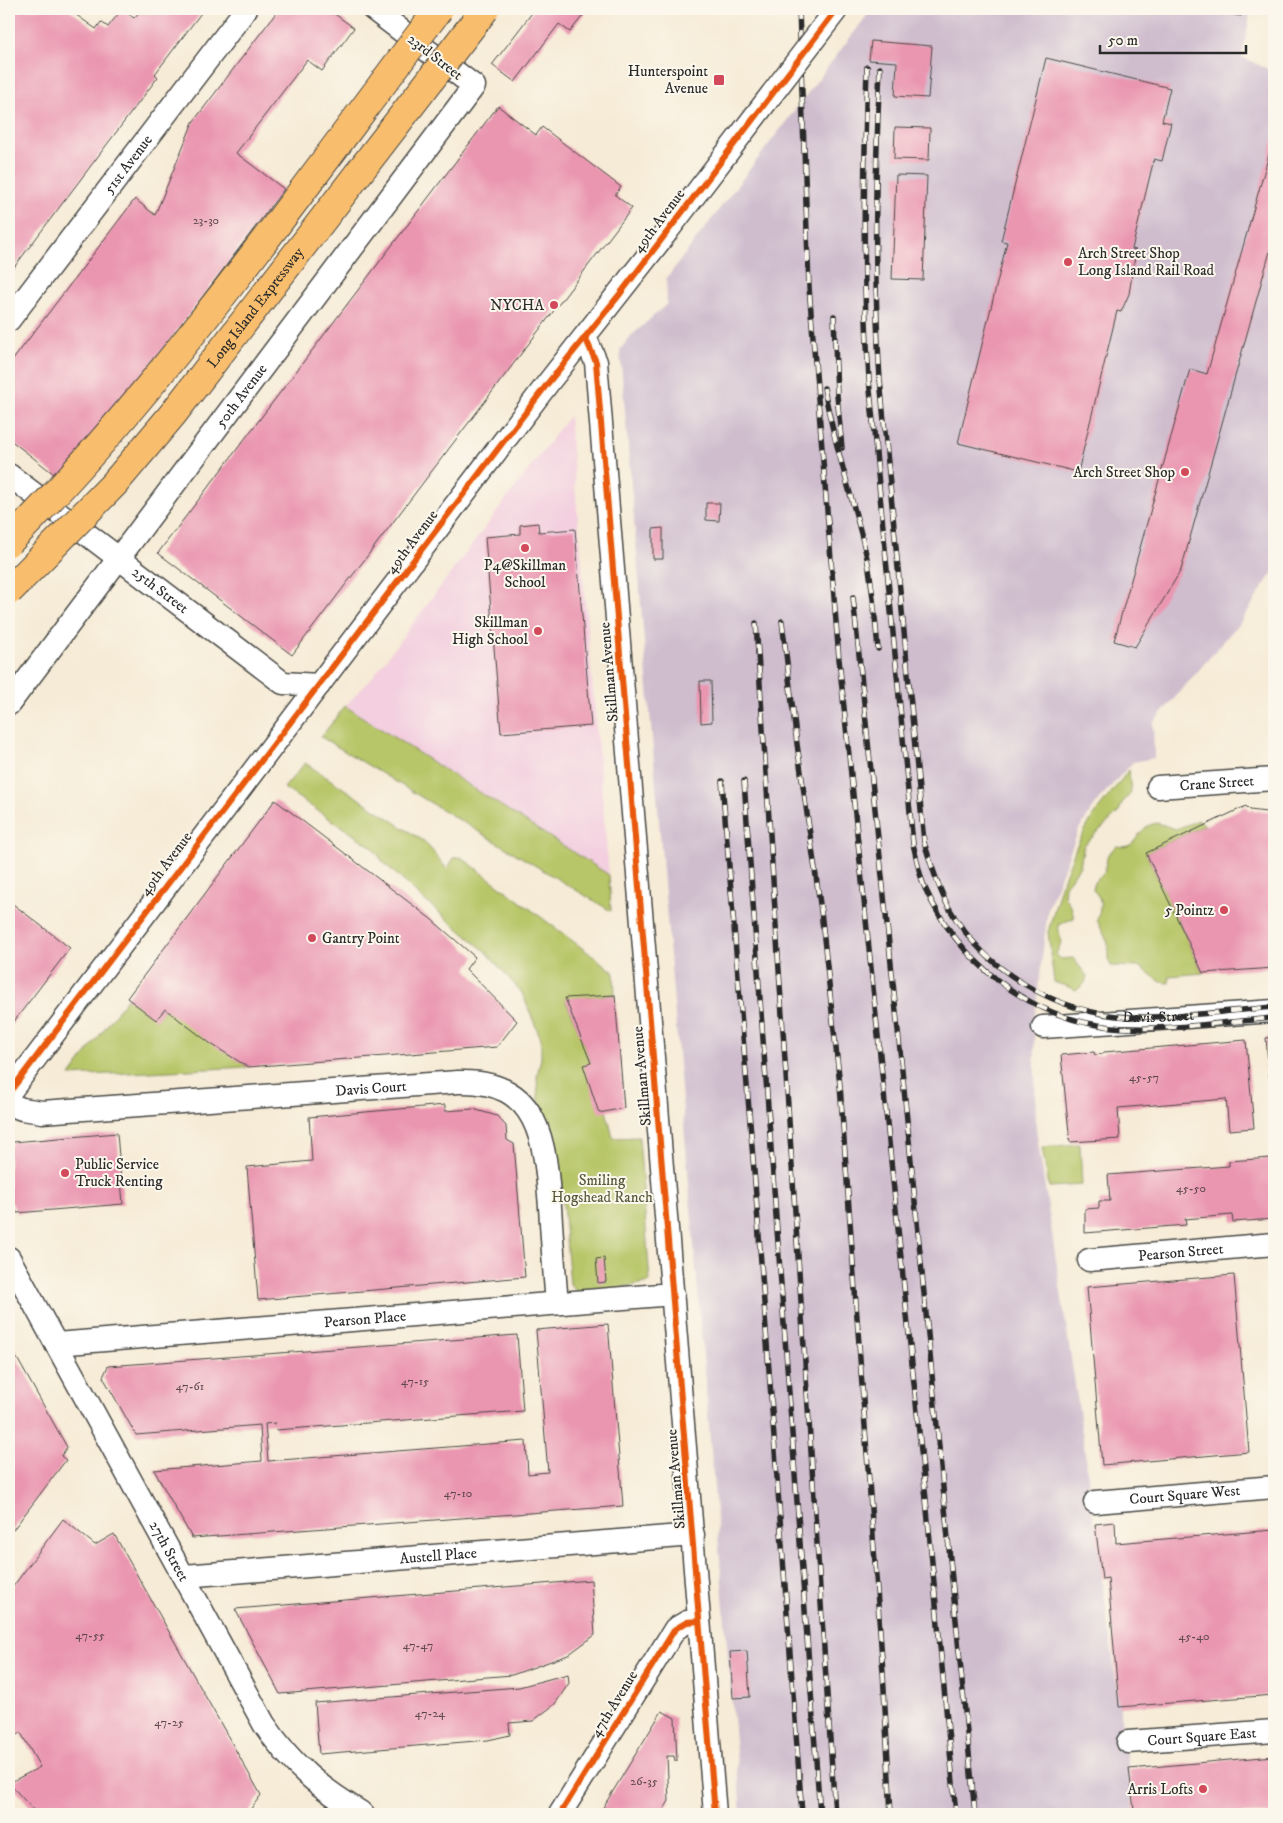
<svg xmlns="http://www.w3.org/2000/svg" width="1283" height="1823" font-family="'IM FELL DW Pica',serif">
	<style>
		.built { fill: #f3cfdf }
		.industrial { fill: #cfbdce }
		.green { fill: #b7c668; stroke: #71784a }
		.building { fill: #ea96b1 }
		.lines { fill: none; stroke-linecap: round; stroke-linejoin: round }
		.street-casing { stroke: #494845; stroke-width: 25 }
		.street { stroke: #fff; stroke-width: 22 }
		.rail-casing { stroke: #2b2b2b; stroke-width: 5.5 }
		.rail { stroke: #fbf7ec; stroke-width: 4; stroke-dasharray: 11; stroke-linecap: butt }
		.street-bridge-casing { stroke: #494845; stroke-width: 25; stroke-linecap: butt }
		.highway-bridge-casing { stroke: #494845; stroke-width: 30; stroke-linecap: butt }
		.street-bridge { stroke: #fff; stroke-width: 22 }
		.highway-bridge { stroke: #f9be6d; stroke-width: 28 }
		.cycleway-casing { stroke: #fbf7ec; stroke-width: 9 }
		.cycleway { stroke: #e8590c; stroke-width: 6 }
		.poi-dot { fill: #d1495b; stroke: #fbf7ec; stroke-width: 2 }
		.labels { text-anchor: middle; dominant-baseline: central; stroke-width: 4; stroke-linejoin: round; paint-order: stroke }
		.number-label { font-size: 12px; fill: #5b464c }
		.street-label { font-size: 15px; fill: #2b2b2b; stroke: #fbf7ec }
		.poi-label { font-size: 15px; fill: #2b2b2b; stroke: #fbf7ec; text-anchor: end }
		.park-label { font-size: 15px; fill: #555a3d; stroke: #fbf7ec }
	</style>
	<rect width="100%" height="100%" fill="#fbf7ec"/>
	<filter id="ink" filterUnits="userSpaceOnUse"><feTurbulence type="fractalNoise" baseFrequency=".02" numOctaves="2"/><feDisplacementMap in="SourceGraphic" scale="10" xChannelSelector="R" yChannelSelector="G"/><feConvolveMatrix kernelMatrix="1 2 1 2 8 2 1 2 1" color-interpolation-filters="sRGB"/></filter>
	<filter id="wash" filterUnits="userSpaceOnUse"><feTurbulence type="fractalNoise" baseFrequency=".0096" numOctaves="4" result="noise"/><feDisplacementMap in="SourceGraphic" scale="20" xChannelSelector="R" yChannelSelector="G"/><feGaussianBlur stdDeviation="1.12" result="paint"/><feColorMatrix in="noise" values="0 0 0 0 0 0 0 0 0 0 0 0 0 0 0 0 0 1.4 0 .05"/><feComposite in="paint" operator="in"/></filter>
	<g filter="url(#wash)">
		<rect width="100%" height="100%" fill="#f6ebd6"/>
		<!-- built -->
		<polygon class="built" points="569,416 609,875 345,706 371,679"/>
		<!-- industrial -->
		<polygon class="industrial" points="872,9 1251,9 1242,57 1274,72 1274,570 1242,620 1153,723 1154,758 1133,762 1100,798 1079,829 1048,908 1034,1022 1036,1129 1080,1417 1134,1814 741,1814 620,350 630,337 667,304 666,279"/>
		<!-- green -->
		<g class="green">
			<polygon points="345,706 609,875 611,911 321,737"/>
			<path d="M305,763L425,842L447,869L454,858L461,857L614,972L615,995L565,999C585,1044 602,1090 613,1138L639,1137L650,1282L597,1292L576,1291L570,1284L560,1170L538,1099L537,1076L541,1058V1039L522,993L485,951L423,899L384,863L372,847L284,788Z"/>
			<polygon points="1129,770 1131,793 1122,803 1119,812 1084,845 1080,866 1065,886 1064,896 1071,906 1074,918 1058,925 1061,943 1056,954 1061,959 1073,958 1087,976 1085,983 1077,990 1054,982 1048,932 1061,886 1077,845 1093,816"/>
			<path d="M1199,820L1205,825L1146,853L1203,973L1170,976L1169,983L1161,982L1140,967L1111,966L1108,959V943L1097,920C1101,908 1103,899 1093,890L1094,882L1104,872L1108,854L1117,846C1134,850 1135,837 1145,828C1148,825 1153,824 1157,823L1176,829Z"/>
			<polygon points="127,998 156,1019 165,1009 248,1067 70,1076"/>
			<polygon points="1080,1144 1082,1185 1049,1187 1042,1147"/>
		</g>
		<g id="blocks">
			<!-- building -->
			<g class="building">
				<polygon points="11,9 68,9 96,29 101,22 108,27 122,9 134,18 142,9 204,9 155,74 158,77 9,274 9,11"/>
				<polygon points="279,9 328,9 354,28 322,71 307,60 236,153 284,189 63,481 9,439 9,365 135,199 155,215 193,122"/>
				<polygon points="535,9 588,9 570,32 559,24 515,82 492,65"/>
				<polygon points="1211,9 1242,9 1241,16 1211,11"/>
				<polygon points="871,41 932,46 928,98 895,96 897,62 869,60"/>
				<polygon points="1046,58 1170,88 1162,121 1171,123 1162,161 1154,159 1132,249 1136,250 1129,294 1121,312 1117,311 1078,472 958,443 1007,242 1001,241"/>
				<polygon points="498,106 536,135 542,127 621,187 615,195 632,208 292,655 158,553"/>
				<polygon points="895,127 930,128 929,160 894,159"/>
				<polygon points="1274,137 1274,237 1181,570 1135,647 1114,641 1190,369 1207,374"/>
				<polygon points="896,175 927,176 923,280 892,279"/>
				<polygon points="706,503 720,503 719,521 706,520"/>
				<polygon points="538,523 539,532 575,529 591,726 501,733 485,537 520,534 520,525"/>
				<polygon points="663,528 663,559 653,559 653,529"/>
				<polygon points="700,681 711,681 712,722 701,723"/>
				<polygon points="275,800 431,919 475,957 466,969 517,1021 497,1047 248,1067 211,1044 165,1009 156,1020 127,998"/>
				<polygon points="1246,806 1250,810 1274,813 1274,968 1203,973 1146,853"/>
				<polygon points="9,901 70,948 9,1028"/>
				<polygon points="615,995 624,1108 599,1113 583,1065 591,1063 565,998"/>
				<polygon points="1274,1037 1274,1120 1273,1121 1266,1038"/>
				<polygon points="1246,1040 1254,1128 1229,1130 1226,1099 1118,1108 1120,1139 1070,1142 1061,1055 1094,1052 1095,1055 1103,1054 1104,1052"/>
				<polygon points="445,1105 445,1111 473,1109 497,1116 506,1126 507,1140 514,1144 525,1277 258,1300 247,1167 312,1161 309,1117"/>
				<polygon points="117,1133 123,1204 17,1213 9,1198 9,1148 13,1142"/>
				<polygon points="1271,1158 1274,1219 1233,1222 1232,1215 1185,1219 1186,1225 1085,1233 1085,1209 1099,1208 1099,1201 1110,1201 1108,1175 1229,1166 1229,1161"/>
				<polygon points="604,1258 606,1282 598,1283 596,1259"/>
				<polygon points="1234,1275 1249,1452 1102,1465 1087,1287"/>
				<polygon points="608,1324 623,1506 192,1538 154,1470 262,1461 260,1425 136,1435 103,1377 108,1366 517,1335 523,1411 276,1430 275,1423 265,1424 268,1461 526,1441 528,1474 548,1472 536,1330"/>
				<polygon points="9,1344 67,1447 61,1456 66,1460 9,1535"/>
				<polygon points="63,1519 95,1545 114,1534 261,1795 247,1814 37,1814 9,1783 40,1767 21,1733 10,1739 9,1737 9,1592"/>
				<polygon points="1115,1522 1116,1543 1274,1530 1274,1695 1119,1707 1108,1578 1102,1579 1095,1524"/>
				<polygon points="591,1580 595,1635 568,1655 512,1675 280,1694 235,1609"/>
				<polygon points="747,1651 750,1697 733,1698 730,1652"/>
				<polygon points="568,1674 569,1683 555,1704 533,1721 509,1723 510,1735 488,1740 319,1754 315,1703 519,1687"/>
				<polygon points="662,1711 675,1718 677,1761 675,1761 674,1756 667,1756 669,1801 661,1814 599,1814"/>
				<polygon points="1274,1756 1274,1814 1136,1814 1136,1810 1134,1810 1129,1769"/>
			</g>
		</g>
	</g>
	<g filter="url(#ink)">
		<use href="#blocks" fill-opacity="0" stroke="#494845" stroke-width="1"/>
		<g class="lines">
			<defs>
				<g id="street">
					<path id="s1" d="M9,320L246,9"/>
					<polyline points="585,337 596,362 715,1814"/>
					<path id="s2" d="M9,475L283,683L319,685"/>
					<path id="s3" d="M9,704L474,86L373,9"/>
					<path id="s4" d="M1158,787L1274,779"/>
					<polyline points="1043,1027 1274,1011"/>
					<polyline points="9,1093 548,383 665,234"/>
					<path id="s5" d="M9,1104L22,1109L42,1112L458,1082C540,1079 545,1142 550,1207C552,1239 554,1271 557,1303"/>
					<path id="s6" d="M9,1258L264,1724C293,1767 319,1787 363,1814"/>
					<path id="s7" d="M1089,1260L1274,1244"/>
					<path id="s8" d="M56,1344L673,1294"/>
					<path id="s9" d="M1095,1502L1274,1487"/>
					<path id="s10" d="M184,1576L693,1535"/>
					<path id="s11" d="M1128,1742L1274,1731"/>
					<polyline points="560,1814 675,1629 687,1622 699,1621"/>
				</g>
			</defs>
			<!-- street casing -->
			<use href="#street" class="street-casing"/>
			<!-- street -->
			<use href="#street" class="street"/>
			<defs>
				<g id="rail">
					<polyline points="799,9 809,287 839,659 926,1499 956,1814"/>
					<path d="M867,67C864,171 862,275 869,379L913,844C917,859 919,875 925,888C958,960 1025,1015 1104,1026C1153,1033 1223,1022 1274,1018"/>
					<path id="s12" d="M880,68C875,172 873,275 880,379L924,842C931,864 937,885 948,906C984,971 1057,1014 1131,1017C1178,1018 1227,1011 1274,1007"/>
					<polyline points="834,316 837,395 842,448"/>
					<path d="M824,388C834,446 854,501 867,558C873,588 875,618 878,649"/>
					<polyline points="853,597 903,1079 975,1814"/>
					<polyline points="782,621 797,744 821,911 840,1085 883,1672 891,1814"/>
					<polyline points="756,623 835,1814"/>
					<polyline points="722,781 756,1195 802,1814"/>
					<polyline points="744,781 820,1814"/>
				</g>
			</defs>
			<!-- rail casing -->
			<use href="#rail" class="rail-casing"/>
			<!-- rail -->
			<use href="#rail" class="rail"/>
			<defs>
				<polyline id="street-bridge" points="665,234 837,9"/>
				<g id="highway-bridge">
					<path d="M9,542C170,379 301,190 439,9"/>
					<path id="s13" d="M9,591L114,484L173,414L485,9"/>
				</g>
			</defs>
			<!-- street-bridge casing -->
			<use href="#street-bridge" class="street-bridge-casing"/>
			<!-- highway-bridge casing -->
			<use href="#highway-bridge" class="highway-bridge-casing"/>
			<!-- street-bridge -->
			<use href="#street-bridge" class="street-bridge"/>
			<!-- highway-bridge -->
			<use href="#highway-bridge" class="highway-bridge"/>
			<defs>
				<g id="cycleway">
					<polyline points="585,337 596,362 715,1814"/>
					<polyline points="9,1093 548,383 620,294 837,9"/>
					<polyline points="560,1814 675,1629 687,1622 699,1621"/>
				</g>
			</defs>
			<!-- cycleway casing -->
			<use href="#cycleway" class="cycleway-casing"/>
			<!-- cycleway -->
			<use href="#cycleway" class="cycleway"/>
		</g>
	</g>
	<!-- markers -->
	<g class="poi-dot">
		<rect x="713" y="74" width="12" height="12" rx="2.5"/>
		<circle cx="1068" cy="262" r="5"/>
		<circle cx="554" cy="305" r="5"/>
		<circle cx="1185" cy="472" r="5"/>
		<circle cx="525" cy="548" r="5"/>
		<circle cx="538" cy="631" r="5"/>
		<circle cx="1224" cy="910" r="5"/>
		<circle cx="312" cy="938" r="5"/>
		<circle cx="65" cy="1173" r="5"/>
		<circle cx="1203" cy="1789" r="5"/>
	</g>
	<g class="labels">
		<!-- number labels -->
		<g class="number-label">
			<text x="206" y="220">23-30</text>
			<text x="1144" y="1077">45-57</text>
			<text x="1191" y="1188">45-50</text>
			<text x="415" y="1381">47-15</text>
			<text x="190" y="1386">47-61</text>
			<text x="458" y="1493">47-10</text>
			<text x="90" y="1635">47-55</text>
			<text x="1194" y="1636">45-40</text>
			<text x="418" y="1645">47-47</text>
			<text x="430" y="1713">47-24</text>
			<text x="169" y="1722">47-25</text>
			<text x="644" y="1781">26-35</text>
		</g>
		<!-- street labels -->
		<g class="street-label">
			<text transform="translate(435 57) rotate(38)">23rd Street</text>
			<text stroke="none"><textPath href="#s1" startOffset="196">51st Avenue</textPath></text>
			<text transform="translate(659 221) rotate(-53)">49th Avenue</text>
			<text stroke="none"><textPath href="#s13" startOffset="376">Long Island Expressway</textPath></text>
			<text stroke="none"><textPath href="#s3" startOffset="386">50th Avenue</textPath></text>
			<text transform="translate(412 542) rotate(-53)">49th Avenue</text>
			<text stroke="none"><textPath href="#s2" startOffset="190">25th Street</textPath></text>
			<text transform="translate(609 672) rotate(-95)">Skillman Avenue</text>
			<text stroke="none"><textPath href="#s4" startOffset="59">Crane Street</textPath></text>
			<text transform="translate(166 864) rotate(-53)">49th Avenue</text>
			<text stroke="none"><textPath href="#s12" startOffset="1095">Davis Street</textPath></text>
			<text transform="translate(642 1076) rotate(-95)">Skillman Avenue</text>
			<text stroke="none"><textPath href="#s5" startOffset="364">Davis Court</textPath></text>
			<text stroke="none"><textPath href="#s7" startOffset="92">Pearson Street</textPath></text>
			<text stroke="none"><textPath href="#s8" startOffset="310">Pearson Place</textPath></text>
			<text transform="translate(676 1479) rotate(-95)">Skillman Avenue</text>
			<text stroke="none"><textPath href="#s9" startOffset="90">Court Square West</textPath></text>
			<text stroke="none"><textPath href="#s6" startOffset="334">27th Street</textPath></text>
			<text stroke="none"><textPath href="#s10" startOffset="255">Austell Place</textPath></text>
			<text transform="translate(614 1704) rotate(-58)">47th Avenue</text>
			<text stroke="none"><textPath href="#s11" startOffset="74">Court Square East</textPath></text>
		</g>
		<!-- poi labels -->
		<g class="poi-label">
			<text x="708" y="71">Hunterspoint<tspan x="708" dy="17">Avenue</tspan></text>
			<text x="1078" y="253" text-anchor="start">Arch Street Shop<tspan x="1078" dy="17">Long Island Rail Road</tspan></text>
			<text x="544" y="305">NYCHA</text>
			<text x="1175" y="472">Arch Street Shop</text>
			<text x="525" y="565" text-anchor="middle">P4@Skillman<tspan x="525" dy="17">School</tspan></text>
			<text x="528" y="622">Skillman<tspan x="528" dy="17">High School</tspan></text>
			<text x="1214" y="910">5 Pointz</text>
			<text x="322" y="938" text-anchor="start">Gantry Point</text>
			<text x="75" y="1164" text-anchor="start">Public Service<tspan x="75" dy="17">Truck Renting</tspan></text>
			<text x="1193" y="1789">Arris Lofts</text>
		</g>
		<!-- park labels -->
		<g class="park-label">
			<text x="602" y="1180">Smiling<tspan x="602" dy="17">Hogshead Ranch</tspan></text>
		</g>
	</g>
	<!-- margin -->
	<rect width="1283" height="1823" fill="none" stroke="#fbf7ec" stroke-width="30"/>
	<!-- scale -->
	<path d="M1100 45v8h146v-8" fill="none" stroke="#2b2b2b" stroke-width="2.5"/>
	<text x="1108" y="45" font-size="15" fill="#2b2b2b" stroke="#fbf7ec" stroke-width="4" paint-order="stroke">50 m</text>
</svg>
